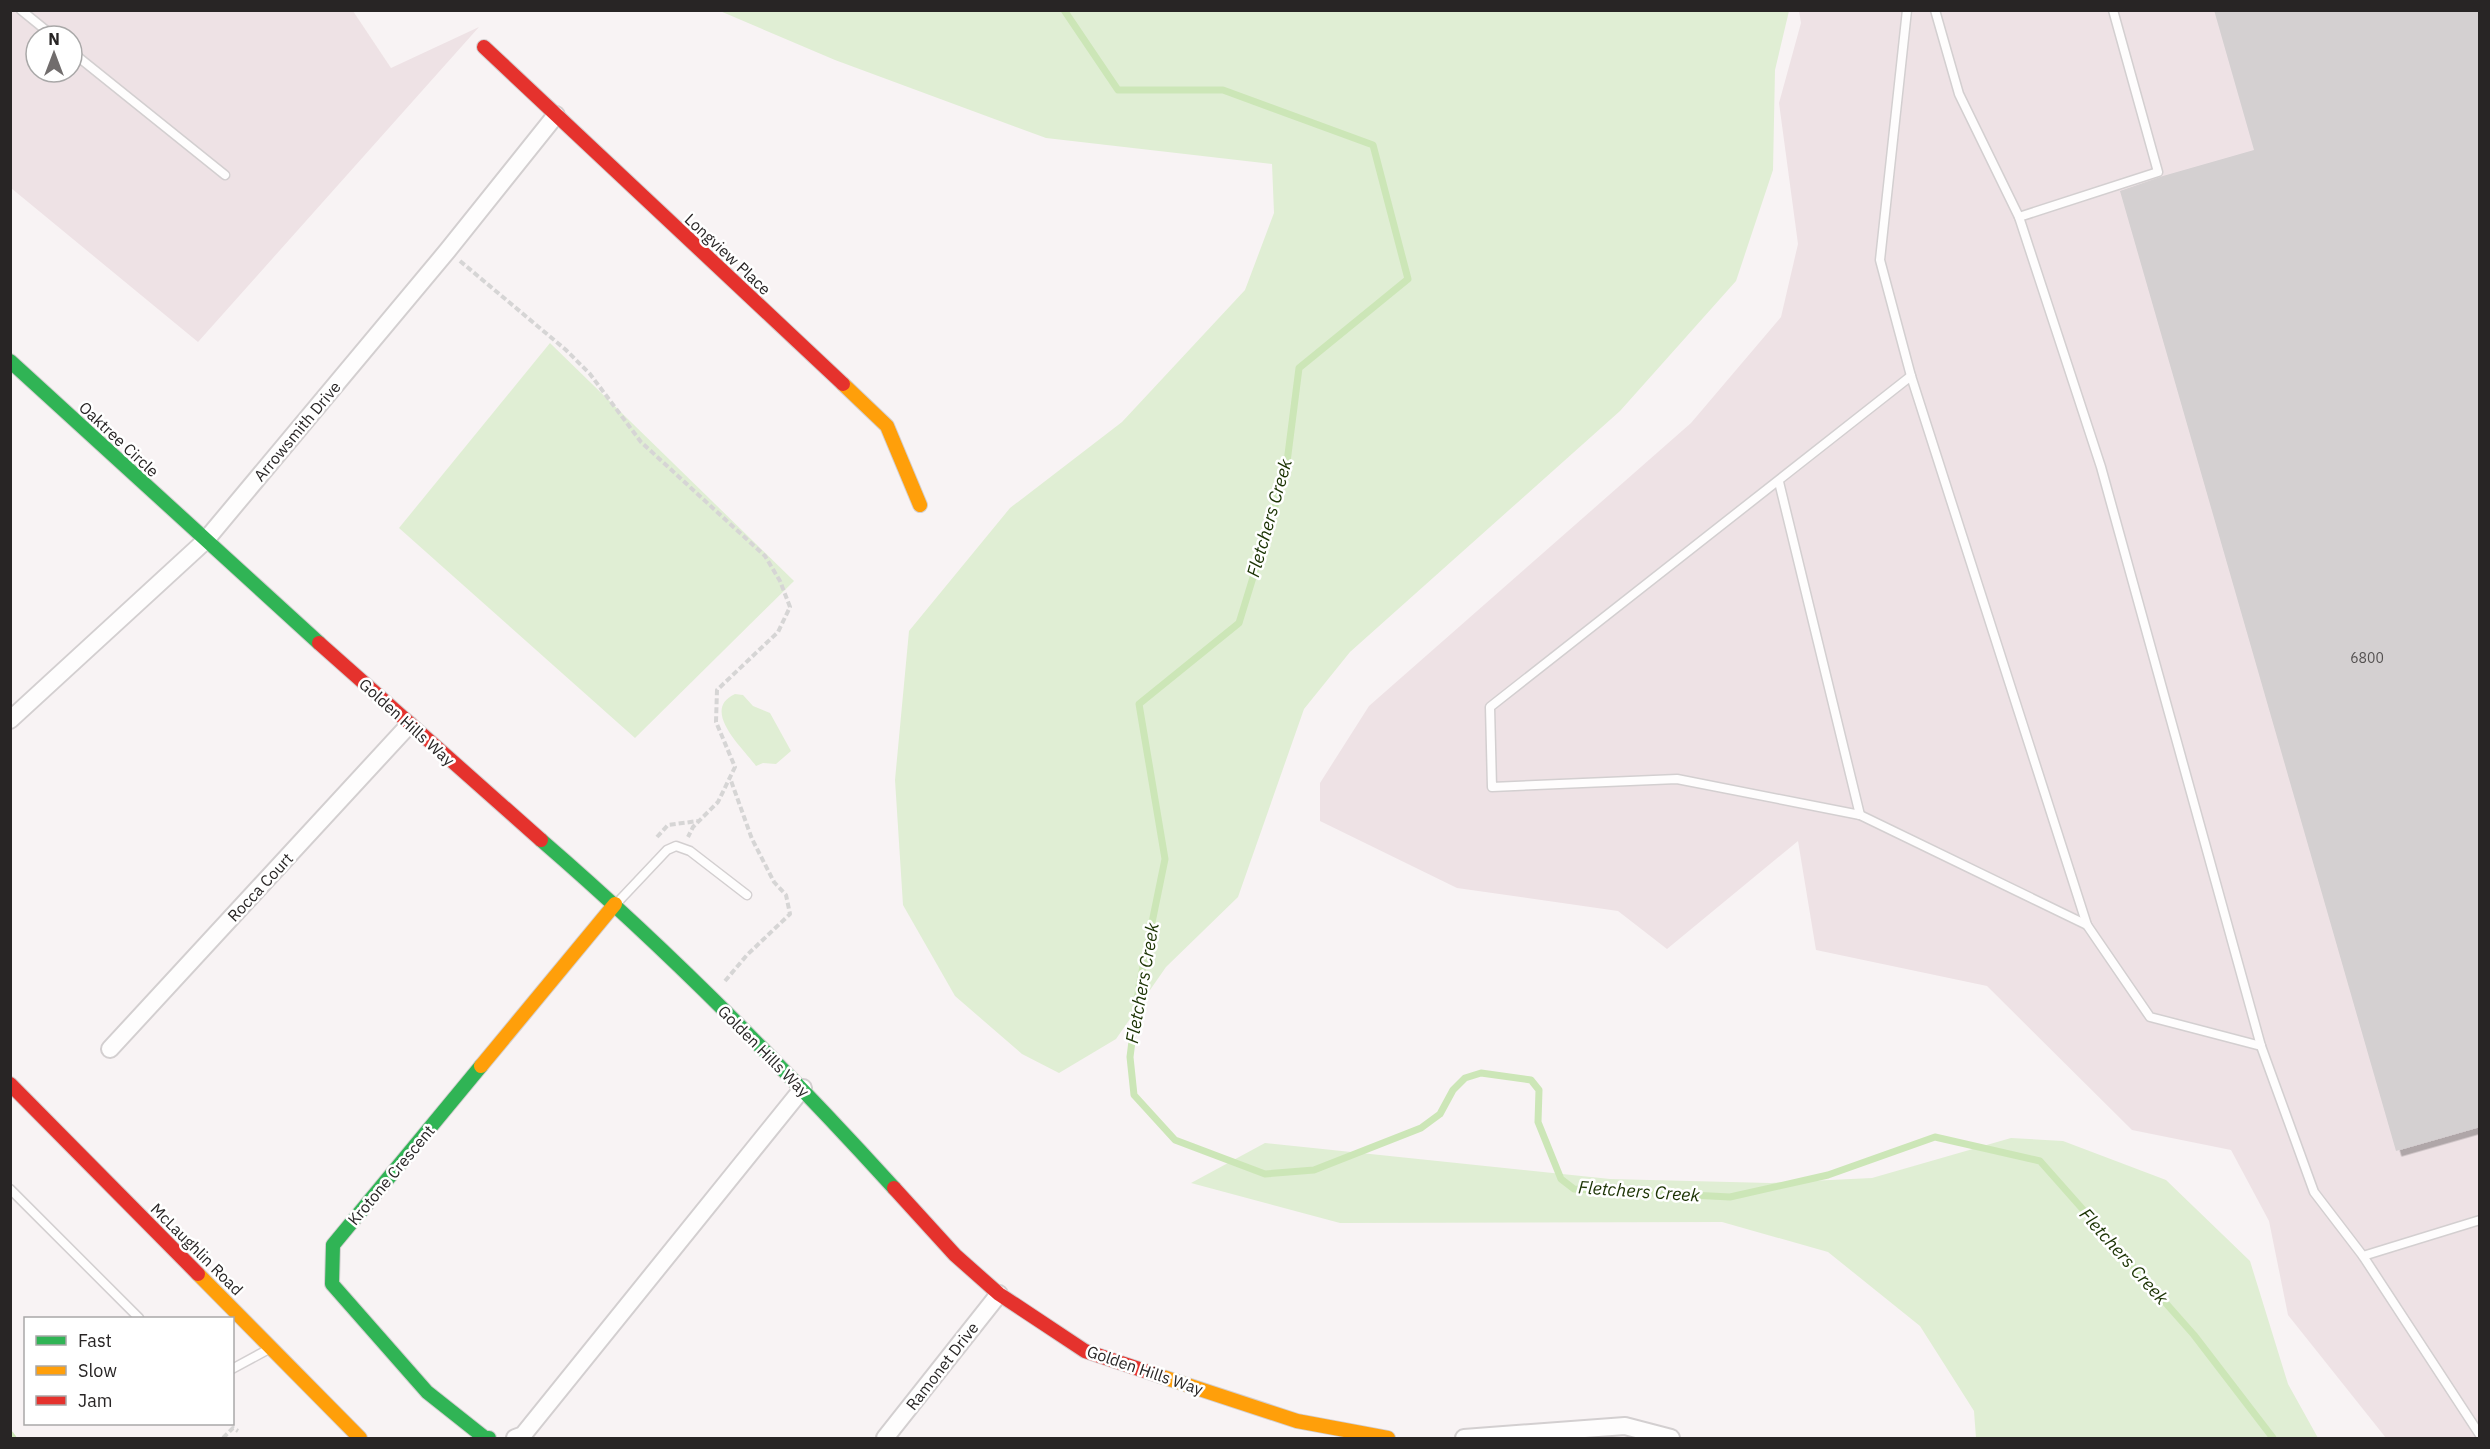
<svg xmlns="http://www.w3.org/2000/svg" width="2490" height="1449" font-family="'IBM Plex Sans',sans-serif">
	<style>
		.built { fill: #eee2e5; fill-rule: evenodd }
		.green { fill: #e0eed4 }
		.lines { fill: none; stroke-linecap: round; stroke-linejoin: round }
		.stream { stroke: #cce6b7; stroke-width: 7 }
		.building { fill: #d4d0d1; filter: url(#shadow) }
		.lane-casing { stroke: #d3cfd0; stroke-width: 11 }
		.street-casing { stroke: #d3cfd0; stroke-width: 20 }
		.fast-casing { stroke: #d3cfd0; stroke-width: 16 }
		.slow-casing { stroke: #d3cfd0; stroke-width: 16 }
		.jam-casing { stroke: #d3cfd0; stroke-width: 16 }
		.path { stroke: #d6d5d5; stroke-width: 4; stroke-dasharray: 6 3; stroke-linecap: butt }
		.lane { stroke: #fefdfd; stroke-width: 8 }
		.street { stroke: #fefdfd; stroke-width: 16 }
		.fast { stroke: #30b455; stroke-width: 14 }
		.slow { stroke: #ff9f0a; stroke-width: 14 }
		.jam { stroke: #e5322d; stroke-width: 14 }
		.labels { text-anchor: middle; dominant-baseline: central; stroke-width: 5; stroke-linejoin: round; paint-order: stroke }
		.number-label { font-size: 14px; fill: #535050 }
		.street-label { font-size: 16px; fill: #282525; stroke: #fff }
		.water-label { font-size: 18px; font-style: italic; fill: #1b3303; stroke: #fff }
	</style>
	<defs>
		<filter id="shadow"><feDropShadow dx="5.5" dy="5.5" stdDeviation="0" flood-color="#0004"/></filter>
	</defs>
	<rect width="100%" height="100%" fill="#f8f3f4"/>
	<!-- built -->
	<g class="built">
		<path d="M10,11H353L391,68L479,27L198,342L11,188ZM36,36H72V72H36Z"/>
		<polygon points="1799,11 2479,11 2479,1438 2386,1438 2288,1315 2269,1221 2231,1150 2132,1130 1987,986 1816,950 1798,841 1667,949 1618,911 1457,888 1320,821 1320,783 1369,706 1691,423 1781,317 1798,244 1779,103 1801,23"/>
	</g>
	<!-- green -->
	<g class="green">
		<polygon points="720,11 1789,11 1775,70 1773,170 1736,281 1620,411 1350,652 1304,709 1238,897 1166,967 1116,1039 1059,1073 1022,1054 955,996 903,905 895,780 909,631 1010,508 1122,422 1245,290 1274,213 1272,164 1046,138 835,60"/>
		<polygon points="550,343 794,581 635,738 399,528"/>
		<path d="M735,694L743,695L753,706L770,713L791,751L776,764L763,763L756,766C743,748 700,710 735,694Z"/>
		<polygon points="2011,1138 2063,1141 2166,1180 2250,1261 2288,1384 2318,1438 1976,1438 1974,1411 1920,1326 1828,1252 1722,1222 1340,1223 1191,1183 1265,1143 1610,1179 1770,1183 1872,1178"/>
	</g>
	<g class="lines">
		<!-- stream -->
		<g class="stream">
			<polyline points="1064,10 1118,90 1223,90 1373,145 1408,279 1299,368 1286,470 1239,623 1139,704 1165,859 1139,986 1130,1057 1134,1095 1175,1140 1265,1174 1314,1170 1421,1128 1440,1114 1453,1090 1465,1078 1481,1073 1531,1080 1539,1090 1538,1122 1561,1179 1574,1189 1730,1197 1828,1175 1935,1137 2040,1161 2194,1335 2273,1438"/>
			<polyline points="10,1434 13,1438"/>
		</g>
	</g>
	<!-- building -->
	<polygon class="building" points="2214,10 2480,10 2480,1127 2396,1151 2120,191 2163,176 2254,150"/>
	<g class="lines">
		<defs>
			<g id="lane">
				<polyline points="21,10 53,36"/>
				<polyline points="1907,10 1880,260 1911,376 2087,925 2150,1017 2261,1046"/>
				<polyline points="1935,10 1959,94 2019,217 2101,467 2261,1046 2314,1192 2363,1256 2480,1220"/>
				<polyline points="72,52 225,175"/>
				<polyline points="2019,217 2158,172 2113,10"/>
				<polyline points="1911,376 1490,707 1492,787 1677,779 1860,815 2087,925"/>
				<polyline points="1779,482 1860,815"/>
				<polyline points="616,904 667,850 676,846 690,851 747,895"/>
				<polyline points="10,1189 139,1318"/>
				<polyline points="2363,1256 2480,1435"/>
				<polyline points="232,1369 269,1349"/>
			</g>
			<g id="street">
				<polyline points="10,720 205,541 448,250 556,115"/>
				<polyline points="110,1049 409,725"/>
				<polyline points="515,1438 523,1435 803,1088"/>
				<polyline points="885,1438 999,1294"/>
				<polyline points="1464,1438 1625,1426 1671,1438"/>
			</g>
			<g id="fast">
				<polyline points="10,361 319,643"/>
				<path d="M541,840C666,948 783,1066 894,1188"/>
				<polyline points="481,1066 333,1245 332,1284 427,1392 485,1438 489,1438"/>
			</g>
			<g id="slow">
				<polyline points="843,384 887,426 920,505"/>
				<polyline points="481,1066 615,904"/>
				<polyline points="198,1274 360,1438"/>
				<polyline points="1160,1376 1297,1421 1388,1438"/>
			</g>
			<g id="jam">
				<polyline points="484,47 843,384"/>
				<polyline points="319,643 541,840"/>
				<polyline points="10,1084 198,1274"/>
				<polyline points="894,1188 955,1255 999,1294 1085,1351 1160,1376"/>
			</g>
		</defs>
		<!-- lane casing -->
		<use href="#lane" class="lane-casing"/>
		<!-- street casing -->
		<use href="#street" class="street-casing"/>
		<!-- fast casing -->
		<use href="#fast" class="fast-casing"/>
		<!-- slow casing -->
		<use href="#slow" class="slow-casing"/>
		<!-- jam casing -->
		<use href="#jam" class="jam-casing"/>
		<!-- path -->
		<g class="path">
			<polyline points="460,261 566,350 590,374 641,442 765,556 780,581 790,607 778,632 717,690 716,722 735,767 718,802 693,827 688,837"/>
			<polyline points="657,837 668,825 698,821"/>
			<polyline points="725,981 747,955 790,914 786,895 774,882 752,839 730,778"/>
			<polyline points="223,1438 233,1428 238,1431"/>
		</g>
		<!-- lane -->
		<use href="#lane" class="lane"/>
		<!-- street -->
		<use href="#street" class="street"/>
		<!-- fast -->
		<use href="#fast" class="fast"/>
		<!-- slow -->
		<use href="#slow" class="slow"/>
		<!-- jam -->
		<use href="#jam" class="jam"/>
	</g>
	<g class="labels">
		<!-- number labels -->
		<g class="number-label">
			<text x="2367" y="658">6800</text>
		</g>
		<!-- street labels -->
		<g class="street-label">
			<text transform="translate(728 254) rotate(43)">Longview Place</text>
			<text transform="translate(297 431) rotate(-50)">Arrowsmith Drive</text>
			<text transform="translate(119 439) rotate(43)">Oaktree Circle</text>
			<text transform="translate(407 722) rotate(42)">Golden Hills Way</text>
			<text transform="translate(260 887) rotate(-47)">Rocca Court</text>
			<text transform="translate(764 1051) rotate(45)">Golden Hills Way</text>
			<text transform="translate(391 1175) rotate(-50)">Krotone Crescent</text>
			<text transform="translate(197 1249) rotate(45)">McLaughlin Road</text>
			<text transform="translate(942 1366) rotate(-52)">Ramonet Drive</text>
			<text transform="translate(1145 1370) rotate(19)">Golden Hills Way</text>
		</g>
		<!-- water labels -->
		<g class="water-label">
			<text transform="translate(1269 518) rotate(-74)">Fletchers Creek</text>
			<text transform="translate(1142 983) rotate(-80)">Fletchers Creek</text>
			<text transform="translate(1639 1191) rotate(4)">Fletchers Creek</text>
			<text transform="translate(2124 1256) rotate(48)">Fletchers Creek</text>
		</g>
	</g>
	<!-- border -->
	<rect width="2490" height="1449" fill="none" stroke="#282525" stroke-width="24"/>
	<!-- legend -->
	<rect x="24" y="1317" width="210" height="108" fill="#ffffff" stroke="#a9a8a8" stroke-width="1.5"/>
	<rect x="36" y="1336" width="30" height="9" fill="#30b455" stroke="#a9a8a8" stroke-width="1.5"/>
	<text x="78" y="1347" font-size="18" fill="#282525">Fast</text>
	<rect x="36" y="1366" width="30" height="9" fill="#ff9f0a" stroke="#a9a8a8" stroke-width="1.5"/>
	<text x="78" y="1377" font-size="18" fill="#282525">Slow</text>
	<rect x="36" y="1396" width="30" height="9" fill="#e5322d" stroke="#a9a8a8" stroke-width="1.5"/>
	<text x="78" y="1407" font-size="18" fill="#282525">Jam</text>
	<!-- north arrow -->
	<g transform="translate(54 54)"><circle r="28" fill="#ffffff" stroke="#a9a8a8" stroke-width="1.5"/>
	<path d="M0-4.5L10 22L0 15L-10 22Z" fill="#716d6d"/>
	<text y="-9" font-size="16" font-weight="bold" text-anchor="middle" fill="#282525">N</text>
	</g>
</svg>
